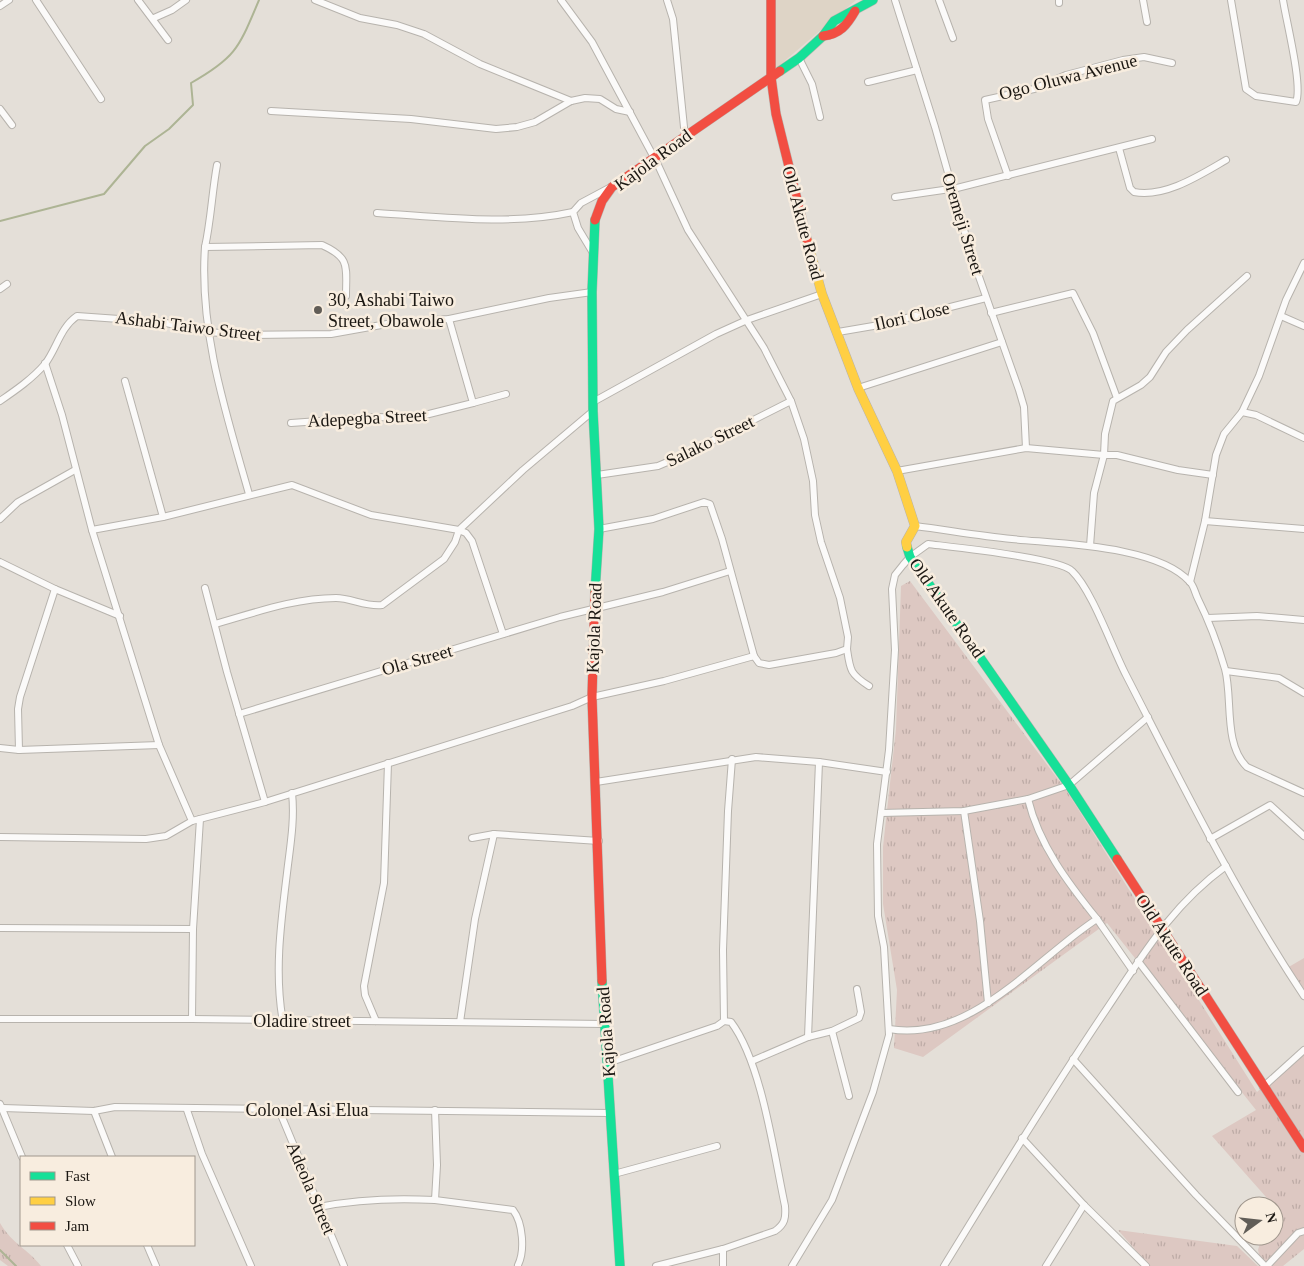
<svg xmlns="http://www.w3.org/2000/svg" width="1304" height="1266" font-family="Georgia,serif">
	<defs>
		<pattern id="grass-tufts" width="24" height="20" patternUnits="userSpaceOnUse" patternTransform="scale(1.25)"><rect width="24" height="20" fill="#ddc8c2"/><path d="M3 7l-1-3M5 7V3M7 7l1-3M15 17l-1-3M17 17v-4M19 17l1-3" fill="none" stroke="#bdaba6"/></pattern>
	</defs>
	<rect width="100%" height="100%" fill="#e4dfd8"/>
	<path fill="#ded4c6" d="M 774,0 L 856,0 L 774,70 Z"/>
	<g fill="url(#grass-tufts)">
		<path d="M 910,581 L 1066,790 L 1257,1092 L 1304,1050 L 1304,1249 L 1283,1266 L 1262,1266 L 1258,1250 L 1262,1236 L 1274,1236 L 1274,1206 L 1212,1136 L 1256,1110 L 1107,923 L 923,1057 L 894,1048 L 897,990 L 883,904 L 883,847 L 896,729 L 901,586 Z"/>
		<path d="M 1304,958 L 1304,997 L 1287,968 Z"/>
		<path d="M 0,1223 C 13,1245 27,1248 41,1266 L 8,1266 L 0,1260 Z"/>
		<path d="M 1118,1230 L 1237,1246 L 1258,1266 L 1143,1266 L 1145,1261 Z"/>
	</g>
	<g fill="none" stroke-linecap="round" stroke-linejoin="round">
		<g stroke="#adb494" stroke-width="2">
			<path d="M 0,221 L 104,194 L 145,146 L 169,129 L 193,105 L 191,83 C 237,57 239,47 259,0"/>
			<path d="M 0,1250 L 16,1266"/>
		</g>
		<g stroke="#b7b3ad" stroke-width="8">
			<g id="street">
				<path d="M 36,0 L 101,99"/>
				<path d="M 138,0 L 168,40"/>
				<path d="M 315,0 L 360,18 L 397,25 L 424,34 L 480,64 L 571,101"/>
				<path d="M 667,0 L 673,19 L 685,137"/>
				<path d="M 895,0 L 935,127 L 971,254 L 1019,390 L 1024,407 L 1026,448"/>
				<path d="M 939,0 L 953,38"/>
				<path d="M 1059,0 L 1059,3"/>
				<path d="M 1143,0 L 1147,22"/>
				<path d="M 1231,0 L 1246,89 L 1256,96 L 1296,102 C 1303,86 1286,20 1283,0"/>
				<path d="M 0,6 L 9,0"/>
				<path d="M 154,18 L 172,10 L 186,0"/>
				<path d="M 799,58 L 812,84 L 820,117"/>
				<path d="M 868,82 L 917,70"/>
				<path d="M 0,109 L 12,125"/>
				<path d="M 271,111 L 411,119 L 496,129 L 517,127 L 535,122 L 571,101 L 585,98 L 600,99 L 616,109 L 630,112"/>
				<path d="M 1119,148 L 1130,188 L 1134,192 C 1165,198 1200,175 1226,160"/>
				<path d="M 1008,176 L 988,119 L 985,100 L 1034,89 L 1066,75 L 1123,60 L 1144,57 L 1172,63"/>
				<path d="M 895,197 L 957,188 L 1152,139"/>
				<path d="M 377,213 C 441,217 509,226 573,212"/>
				<path d="M 205,247 C 211,220 212,192 217,165"/>
				<path d="M 593,253 L 578,228 L 573,212 L 581,203 L 611,187"/>
				<path d="M 0,289 L 7,284"/>
				<path d="M 991,313 L 1073,293 L 1093,333 L 1117,398"/>
				<path d="M 1281,316 L 1304,326"/>
				<path d="M 838,332 L 879,325 L 986,298"/>
				<path d="M 125,381 L 163,517"/>
				<path d="M 858,388 L 1002,342"/>
				<path d="M 0,401 C 16,390 32,379 45,364 C 57,348 60,328 77,316 L 161,322 L 209,332 L 243,335 L 331,334 L 398,322 L 449,319 L 549,298 L 592,292"/>
				<path d="M 593,402 L 716,334 L 747,320 L 822,294"/>
				<path d="M 473,403 L 506,394"/>
				<path d="M 1242,412 L 1259,376 L 1286,300 L 1304,263"/>
				<path d="M 291,423 L 375,417 L 413,418 L 473,403 L 449,319"/>
				<path d="M 897,471 L 1026,448 L 1104,455 L 1105,434 L 1113,401 L 1141,385 L 1150,377 L 1166,352 L 1187,330 L 1247,276"/>
				<path d="M 597,475 L 658,466 L 686,454 L 791,401"/>
				<path d="M 249,494 C 226,413 199,332 205,247 L 322,245 C 351,258 346,267 346,296"/>
				<path d="M 0,519 L 18,502 L 75,470"/>
				<path d="M 1205,521 L 1304,529"/>
				<path d="M 915,526 C 947,530 979,536 1012,539 C 1058,544 1157,545 1190,582 C 1194,586 1195,593 1198,599 C 1209,621 1218,645 1225,669 C 1233,698 1223,744 1247,767 L 1304,793"/>
				<path d="M 599,529 L 653,519 L 704,502 L 710,504 L 722,539 L 754,656"/>
				<path d="M 92,530 L 163,517 L 292,485 L 371,515 L 459,530 L 523,470 L 593,411"/>
				<path d="M 1090,546 L 1094,493 L 1104,455 L 1117,455 L 1178,470 L 1213,475"/>
				<path d="M 0,562 L 55,589"/>
				<path d="M 1190,582 L 1205,521 L 1216,455 L 1224,434 L 1242,412 L 1256,415 L 1304,438"/>
				<path d="M 205,588 L 227,672 L 265,802"/>
				<path d="M 1208,618 L 1257,616 L 1304,620"/>
				<path d="M 215,624 C 254,613 295,598 336,598 C 351,598 366,607 382,605 L 444,559 L 455,542 L 459,530 L 466,533 L 472,541 L 503,634"/>
				<path d="M 847,649 C 850,670 850,674 869,686"/>
				<path d="M 1226,671 L 1279,678 L 1304,693"/>
				<path d="M 239,714 L 560,617 L 663,592 L 730,571"/>
				<path d="M 0,748 L 19,750 L 159,745"/>
				<path d="M 19,750 L 18,709 L 20,697 L 55,589 L 120,616"/>
				<path d="M 596,782 L 756,757 L 819,762 L 887,772"/>
				<path d="M 1028,799 L 1069,785 L 1148,717"/>
				<path d="M 964,811 L 980,921 L 988,1003"/>
				<path d="M 881,813 L 964,811 L 1028,799 C 1039,845 1068,883 1097,919"/>
				<path d="M 192,821 L 265,802 L 572,706 L 592,697 L 664,681 L 754,656 L 759,663 L 769,665 L 836,653 L 847,649 L 848,637 L 840,598 L 821,542 L 815,515 L 813,481 L 804,439 L 791,401 L 764,348 L 688,230 L 658,165 L 592,42 L 561,0"/>
				<path d="M 0,837 L 146,839 L 166,836 L 192,821 L 159,745 L 92,530 L 62,415 L 45,363"/>
				<path d="M 472,838 L 494,834 L 599,841"/>
				<path d="M 1210,839 L 1270,805 L 1304,836"/>
				<path d="M 0,928 L 193,929"/>
				<path d="M 1138,961 L 1238,1092"/>
				<path d="M 0,1019 L 192,1019 L 604,1024"/>
				<path d="M 192,1019 L 193,929 L 200,819"/>
				<path d="M 376,1021 L 365,995 L 364,986 L 384,883 L 388,763"/>
				<path d="M 724,1021 L 723,950 L 728,811 L 732,759"/>
				<path d="M 283,1022 C 274,973 281,922 287,873 C 290,847 295,820 292,793"/>
				<path d="M 460,1022 L 475,919 L 494,834"/>
				<path d="M 889,1029 C 971,1043 1035,959 1097,919 L 1133,971"/>
				<path d="M 832,1031 L 859,1018 L 861,1012 L 857,989"/>
				<path d="M 808,1037 L 819,762"/>
				<path d="M 1073,1059 L 1196,1195 L 1265,1266"/>
				<path d="M 752,1061 L 808,1037 L 832,1031 L 849,1096"/>
				<path d="M 608,1063 L 717,1026 L 724,1021 L 731,1022 C 762,1063 774,1155 785,1206 C 786,1218 785,1224 775,1231 L 723,1249 L 656,1266"/>
				<path d="M 1263,1087 L 1304,1050"/>
				<path d="M 0,1104 L 22,1157"/>
				<path d="M 3,1108 L 94,1111 L 115,1107 L 610,1113"/>
				<path d="M 187,1110 L 202,1154 L 251,1266"/>
				<path d="M 279,1110 L 344,1266"/>
				<path d="M 94,1111 L 112,1157"/>
				<path d="M 1022,1138 L 1084,1205 L 1146,1266"/>
				<path d="M 614,1174 L 717,1146"/>
				<path d="M 435,1200 L 513,1210 C 523,1223 525,1251 518,1265"/>
				<path d="M 319,1207 C 358,1199 395,1198 435,1200 L 437,1165 L 435,1110"/>
				<path d="M 67,1245 L 78,1266"/>
				<path d="M 147,1245 L 156,1266"/>
				<path d="M 723,1249 L 723,1266"/>
				<path d="M 792,1266 L 832,1200 L 873,1092 L 889,1035 L 884,947 L 878,916 L 877,844 L 889,750 L 895,650 L 892,589 L 895,575 L 903,565 L 910,557 L 928,544 C 952,547 1059,558 1072,571 C 1092,590 1112,648 1126,675 C 1182,784 1236,894 1304,996"/>
				<path d="M 944,1266 C 997,1180 1049,1094 1106,1010 C 1143,955 1171,906 1226,866"/>
				<path d="M 1046,1266 L 1084,1205"/>
				<path d="M 1267,1266 L 1298,1233 L 1304,1231"/>
			</g>
		</g>
		<g stroke="#b7b3ad" stroke-width="10">
			<g id="fast">
				<path d="M 780,71 L 799,58 L 823,36 L 834,21 L 873,0"/>
				<path d="M 595,220 L 592,292 L 593,411 L 599,529 L 595,592"/>
				<path d="M 907,547 L 910,557 L 1069,785 L 1117,859"/>
				<path d="M 602,981 L 620,1266"/>
			</g>
		</g>
		<g stroke="#b7b3ad" stroke-width="10">
			<path id="slow" d="M 807,240 L 822,294 L 858,388 L 897,471 L 915,526 L 906,542 L 907,547"/>
		</g>
		<g stroke="#b7b3ad" stroke-width="10">
			<g id="jam">
				<path d="M 771,0 L 771,77 L 776,114 L 807,240"/>
				<path d="M 823,36 C 840,34 847,25 855,11"/>
				<path d="M 595,220 L 602,201 L 612,187 L 780,71"/>
				<path d="M 595,592 L 592,697 L 602,981"/>
				<path d="M 1117,859 L 1304,1148"/>
			</g>
		</g>
		<use href="#street" stroke="#fbfaf9" stroke-width="6"/>
		<use href="#fast" stroke="#16e098" stroke-width="9"/>
		<use href="#slow" stroke="#ffcf43" stroke-width="9"/>
		<use href="#jam" stroke="#f24e42" stroke-width="9"/>
	</g>
	<circle fill="#615d57" stroke="#f8eddf" stroke-width="2" cx="318" cy="310" r="5"/>
	<g text-anchor="middle" stroke-width="5" stroke-linejoin="round" paint-order="stroke">
		<g font-size="18" fill="#1b1712" stroke="#f8eddf">
			<text transform="translate(1068 77) rotate(-14)" y="6">Ogo Oluwa Avenue</text>
			<text transform="translate(653 160) rotate(-36)" y="6">Kajola Road</text>
			<text transform="translate(803 223) rotate(75)" y="6">Old Akute Road</text>
			<text transform="translate(963 224) rotate(73)" y="6">Oremeji Street</text>
			<text transform="translate(912 316) rotate(-13)" y="6">Ilori Close</text>
			<text transform="translate(188 326) rotate(7)" y="6">Ashabi Taiwo Street</text>
			<text transform="translate(367 418) rotate(-3)" y="6">Adepegba Street</text>
			<text transform="translate(710 441) rotate(-26)" y="6">Salako Street</text>
			<text transform="translate(947 608) rotate(55)" y="6">Old Akute Road</text>
			<text transform="translate(594 628) rotate(-88)" y="6">Kajola Road</text>
			<text transform="translate(417 660) rotate(-16)" y="6">Ola Street</text>
			<text transform="translate(1172 945) rotate(57)" y="6">Old Akute Road</text>
			<text x="302" y="1027">Oladire street</text>
			<text transform="translate(606 1032) rotate(-94)" y="6">Kajola Road</text>
			<text x="307" y="1116">Colonel Asi Elua</text>
			<text transform="translate(311 1188) rotate(67)" y="6">Adeola Street</text>
		</g>
		<g font-size="18" fill="#1b1712" stroke="#f8eddf" text-anchor="start">
			<text x="328" y="306">30, Ashabi Taiwo<tspan x="328" dy="21">Street, Obawole</tspan></text>
		</g>
	</g>
	<rect x="20" y="1156" width="175" height="90" fill="#f8eddf" stroke="#a0978d"/>
	<rect x="30" y="1172" width="25" height="8" fill="#16e098" stroke="#a0978d"/>
	<text x="65" y="1181" font-size="15" fill="#1b1712">Fast</text>
	<rect x="30" y="1197" width="25" height="8" fill="#ffcf43" stroke="#a0978d"/>
	<text x="65" y="1206" font-size="15" fill="#1b1712">Slow</text>
	<rect x="30" y="1222" width="25" height="8" fill="#f24e42" stroke="#a0978d"/>
	<text x="65" y="1231" font-size="15" fill="#1b1712">Jam</text>
	<g transform="translate(1259 1221) rotate(75)"><circle r="24" fill="#f8eddf" stroke="#a0978d"/>
	<path d="M0-4L9 19L0 12L-9 19Z" fill="#615d57"/>
	<text y="-8" font-size="14" font-weight="bold" text-anchor="middle" fill="#1b1712">N</text>
	</g>
</svg>
